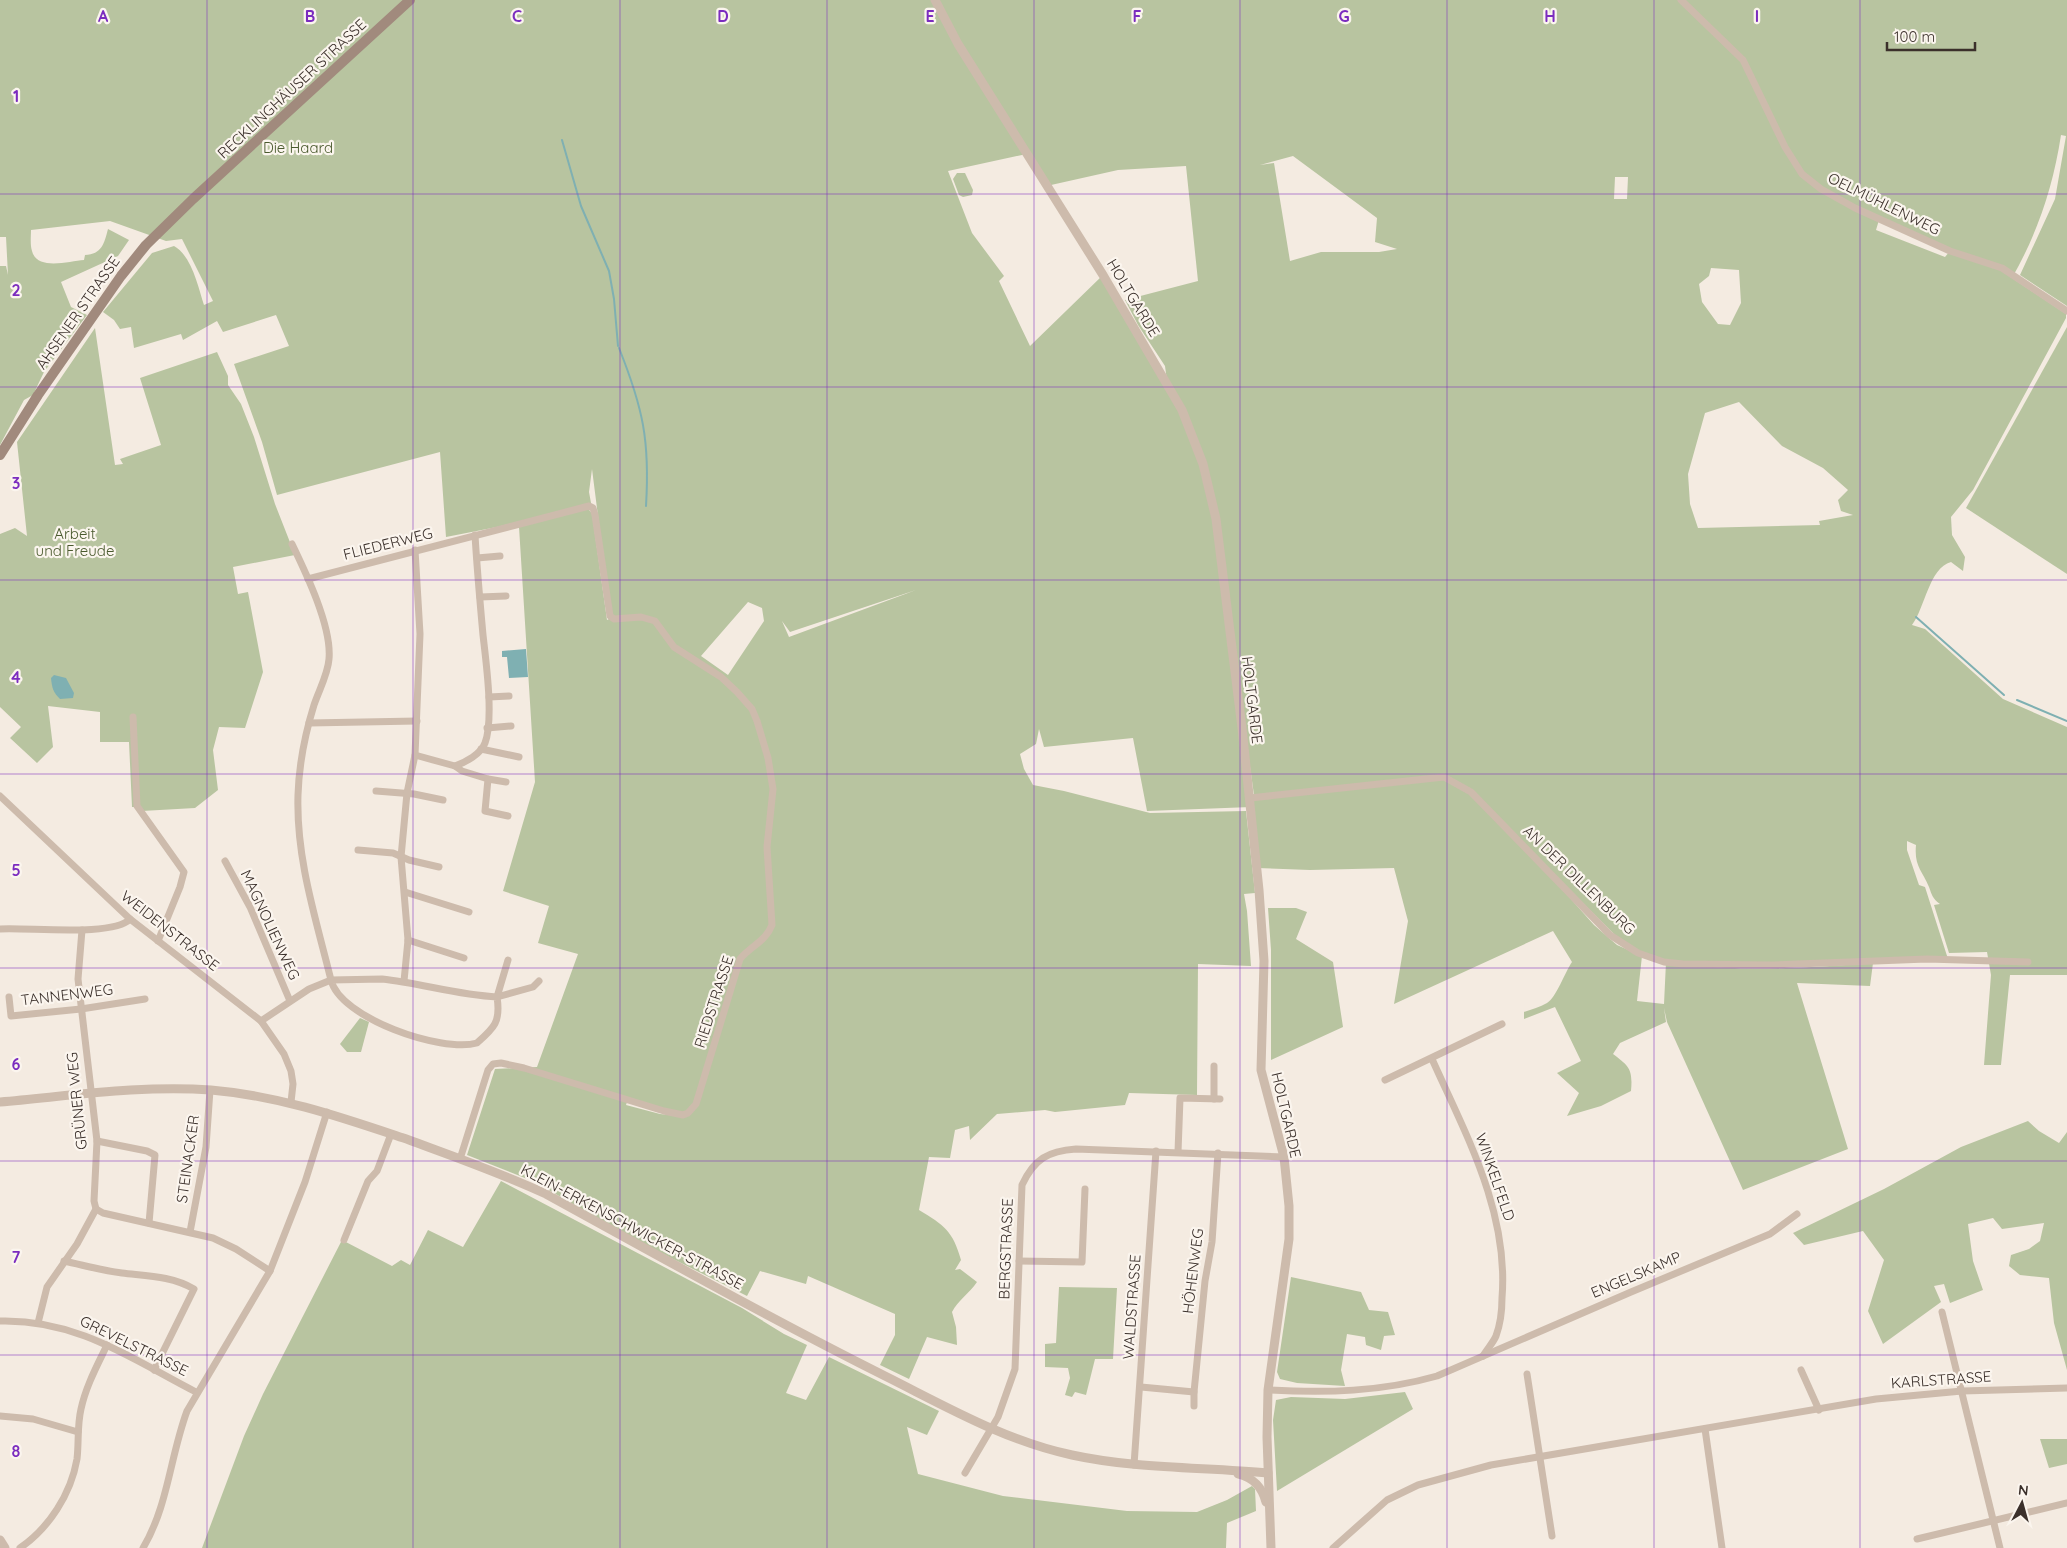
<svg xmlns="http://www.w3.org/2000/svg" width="2067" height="1548" font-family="Quicksand,sans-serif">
	<rect width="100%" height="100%" fill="#f4ebe1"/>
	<g fill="#b8c4a0" fill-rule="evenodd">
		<path d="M 0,0 L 2067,0 L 2067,306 L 2020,275 L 2055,199 L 2066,136 L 2061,135 C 2053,187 2038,232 2012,278 L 2066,314 L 2066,318 L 1973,490 L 1951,517 L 1952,535 L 1965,557 L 1963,571 L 1951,562 C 1929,568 1925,608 1912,625 L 1925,629 L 2003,699 L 2067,727 L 2067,975 L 2010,975 L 2001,1065 L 1984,1065 L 1991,975 L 1987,952 L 1949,953 L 1934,905 L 1940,904 C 1932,898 1932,895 1929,887 C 1922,870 1914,866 1916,845 L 1907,841 L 1907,850 L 1919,885 L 1925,887 L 1948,959 L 1685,965 C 1748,971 1811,968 1873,963 L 1870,986 L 1797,983 L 1848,1149 L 1743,1190 L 1667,1022 L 1664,1008 L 1666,1022 L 1620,1043 L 1613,1054 C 1629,1066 1633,1069 1631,1091 L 1601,1106 L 1567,1116 L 1579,1093 L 1557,1073 L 1581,1061 L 1555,1007 L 1524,1019 L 1524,1012 C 1532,1009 1540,1007 1547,1003 C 1556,998 1565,972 1572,962 L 1553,931 L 1394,1004 L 1408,921 L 1394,868 L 1310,870 L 1257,868 L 1251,807 L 1147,811 L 1133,738 L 1044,747 L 1039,729 L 1036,744 L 1020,754 L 1024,769 L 1033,785 L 1064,791 L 1150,813 L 1246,811 L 1255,893 L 1244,894 L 1247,911 L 1251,966 L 1198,964 L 1197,1095 L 1129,1093 L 1125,1105 L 1055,1112 L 1045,1110 L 997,1114 L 970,1140 L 969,1126 L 955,1130 L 950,1158 L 929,1157 L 919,1210 C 944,1225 953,1231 961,1260 L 955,1270 L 960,1269 L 977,1282 C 969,1294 958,1300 952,1312 L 956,1327 L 957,1345 L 927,1337 L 909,1379 L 880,1365 L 895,1335 L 895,1314 L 808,1276 L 806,1284 L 760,1271 L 747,1296 L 633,1239 L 535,1182 L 467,1155 L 495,1069 L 537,1067 L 578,954 L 538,943 L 549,906 L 503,891 L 535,782 L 519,527 L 588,509 L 592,513 L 607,620 L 611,618 L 592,469 L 589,492 L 591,503 L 497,527 L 446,537 L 440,452 L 277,495 L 262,442 L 234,364 L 289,346 L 276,315 L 223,332 L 217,321 L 183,340 L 181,334 L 134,348 L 131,327 L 120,329 L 114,320 L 103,312 L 152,253 L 174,246 C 192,256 198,287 204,305 L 213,301 L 182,239 L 166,241 L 110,221 L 31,230 C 31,236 30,245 32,251 C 37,271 69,261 84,260 L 85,255 C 102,254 104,244 108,229 L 129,240 L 118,256 L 61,282 L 71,307 L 87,315 L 44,372 L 33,395 L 24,400 L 0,445 L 0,266 L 6,266 L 8,275 L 6,237 L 0,237 ZM 1029,151 L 1051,185 L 1118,170 L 1186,166 L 1198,281 L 1125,300 L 1138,325 L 1165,366 L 1167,381 L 1103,275 L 1030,346 L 999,281 L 1004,276 L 972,233 L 948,171 L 1022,155 ZM 1293,156 L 1377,218 L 1375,242 L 1397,249 L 1379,252 L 1321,252 L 1290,261 L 1274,163 L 1260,165 ZM 1615,177 L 1628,177 L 1627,199 L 1614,199 ZM 1879,220 L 1950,251 L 1945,257 L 1876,230 ZM 1711,268 L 1739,270 L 1741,303 L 1730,325 L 1718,324 L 1702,302 L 1699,284 L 1709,276 ZM 1739,402 L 1782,446 L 1823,468 L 1848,490 L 1838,500 L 1841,511 L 1853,515 L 1819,521 L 1820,525 L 1698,528 L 1690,504 L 1688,474 L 1705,413 ZM 916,590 L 789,637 L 782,621 L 790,632 ZM 748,602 L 762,608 L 764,621 L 728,675 L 701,656 ZM 1227,603 L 1254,795 L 1250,798 ZM 1505,825 L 1628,948 L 1666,962 L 1664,1004 L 1637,1001 L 1642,956 L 1617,945 L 1594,925 ZM 628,1099 L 687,1117 L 660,1114 L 626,1105 Z"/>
		<path d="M 957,173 L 965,173 L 973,190 L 972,195 L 963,197 L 959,195 L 953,179 Z"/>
		<path d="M 2067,327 L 2067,574 L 1966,508 Z"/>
		<path d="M 95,328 L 115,465 L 123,464 L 120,459 L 161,445 L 140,378 L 217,352 L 228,376 L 228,385 L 241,404 L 254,437 L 275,504 L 295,555 L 233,567 L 238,594 L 248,592 L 263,672 L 245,728 L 219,727 L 213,750 L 218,790 L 195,808 L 142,811 L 140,807 L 132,807 L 129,742 L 100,742 L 100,712 L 48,706 L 53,747 L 37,763 L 10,738 L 21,727 L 0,707 L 0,534 L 15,528 L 27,536 L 17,442 Z"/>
		<path d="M 1268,908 L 1296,908 L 1307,912 L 1296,939 L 1333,962 L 1343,1027 L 1271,1060 L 1271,950 Z"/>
		<path d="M 360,1018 L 369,1022 L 361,1052 L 347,1052 L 340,1044 Z"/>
		<path d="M 2028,1121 L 2039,1131 L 2059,1143 L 2067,1132 L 2067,1370 L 2054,1323 L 2049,1278 L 2020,1275 L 2009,1266 L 2011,1255 L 2029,1249 L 2040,1241 L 2044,1223 L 2002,1229 L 1993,1218 L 1968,1224 L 1973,1261 L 1983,1290 L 1950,1303 L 1944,1284 L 1934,1286 L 1941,1302 L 1883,1344 L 1868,1311 L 1884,1260 L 1863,1231 L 1804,1245 L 1793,1233 L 1884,1189 L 1961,1147 Z"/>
		<path d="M 501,1181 L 742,1308 L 784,1334 L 807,1345 L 786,1393 L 806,1400 L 829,1357 L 939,1411 L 927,1435 L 907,1427 L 918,1474 L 1003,1496 L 1127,1511 L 1197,1512 L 1227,1500 L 1252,1486 L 1255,1489 L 1256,1511 L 1227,1523 L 1226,1548 L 202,1548 L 244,1436 L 263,1394 L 342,1240 L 392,1266 L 401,1260 L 410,1265 L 428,1230 L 463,1247 Z"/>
		<path d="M 1291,1277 L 1361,1292 L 1369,1310 L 1388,1312 L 1395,1335 L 1384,1336 L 1381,1350 L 1366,1345 L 1365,1337 L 1347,1334 L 1341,1370 L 1345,1386 L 1297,1383 L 1280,1379 L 1277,1372 Z"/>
		<path d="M 1059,1287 L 1117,1288 L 1113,1359 L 1095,1359 L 1086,1395 L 1075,1392 L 1072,1397 L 1065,1395 L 1070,1378 L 1068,1368 L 1045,1367 L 1045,1344 L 1056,1343 Z"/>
		<path d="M 1405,1392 L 1413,1409 L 1277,1491 L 1273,1420 L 1276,1400 L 1291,1397 L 1345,1399 Z"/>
		<path d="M 2040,1439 L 2067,1439 L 2067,1464 L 2049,1468 Z"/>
	</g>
	<g fill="#7fb0b2">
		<path d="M 526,649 L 528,677 L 509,678 L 507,657 L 502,657 L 502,651 Z"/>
		<path d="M 54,675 L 66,678 L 74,693 L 73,698 L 60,699 C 53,692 52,688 51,678 Z"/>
	</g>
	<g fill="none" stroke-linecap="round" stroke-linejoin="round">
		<g stroke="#7fb0b2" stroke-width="2">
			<path d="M 562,140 L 581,206 L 609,271 L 614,299 L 618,346"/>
			<path d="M 619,348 C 643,408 650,441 646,506"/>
			<path d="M 1916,617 L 2004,695"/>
			<path d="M 2017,700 L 2067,721"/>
		</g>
		<g stroke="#cdbbac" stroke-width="7">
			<path d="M 1681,0 L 1743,60 L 1785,147 L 1802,174 L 1821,189 L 1855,208 L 1950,251 L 2002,268 L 2067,311"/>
			<path d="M 477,558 L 500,556"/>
			<path d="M 308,579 L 589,506 L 593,508 L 595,515 L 610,616 L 614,619 L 641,617 L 655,621 L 674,647 L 721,677 L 737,692 L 752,709 L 757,721 L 768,758 L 773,789 L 767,847 L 772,925 C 766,941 751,946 740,959 L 696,1104 L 688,1113 L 683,1115 L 664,1111 L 524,1068 L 501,1063 L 493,1064 L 488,1070 L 460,1159"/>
			<path d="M 480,597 L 506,596"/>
			<path d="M 489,697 L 509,696"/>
			<path d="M 133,717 L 137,806 L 184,872 L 180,887 L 158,941"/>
			<path d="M 309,723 L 417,721"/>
			<path d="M 487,728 L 511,726"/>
			<path d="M 481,749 L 519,757"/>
			<path d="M 415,755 L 455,766 L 462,771 L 488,779 L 485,811 L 508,816"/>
			<path d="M 455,766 C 466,762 481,754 485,743 C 494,719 486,662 483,635 C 480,602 477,569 475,535"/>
			<path d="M 488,779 L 506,782"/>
			<path d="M 376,791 L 414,794 L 443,800"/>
			<path d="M 0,796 L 130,919 L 261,1021 L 284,1054 L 291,1071 L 293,1084 L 291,1102"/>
			<path d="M 1250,798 L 1444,777 L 1471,792 L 1610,935 L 1638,953 L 1664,962 L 1683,964 L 1772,965 L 1927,959 L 2028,962"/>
			<path d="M 358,850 L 393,853 L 409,860 L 439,867"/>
			<path d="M 225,861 L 250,907 L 290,1001"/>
			<path d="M 405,892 L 469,912"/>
			<path d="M 0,929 C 27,927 114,937 130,919"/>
			<path d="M 408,940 L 464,958"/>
			<path d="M 508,960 L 497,997 L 533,987 L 539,981"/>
			<path d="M 382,979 C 420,983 457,995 497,997 C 501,1022 494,1028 477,1043 C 441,1053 340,1018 331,980 Z"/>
			<path d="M 404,981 L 408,940 L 401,857 L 407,793 L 415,755 L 420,634 L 415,550"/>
			<path d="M 9,997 L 11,1016 L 81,1009 L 145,999"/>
			<path d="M 261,1021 L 309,989 L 331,980 C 316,919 296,859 298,795 C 299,764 305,734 314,705 C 319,690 328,674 329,659 C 332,627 306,573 292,544"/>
			<path d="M 1432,1059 C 1466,1135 1509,1212 1502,1298 C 1502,1310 1500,1325 1496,1336 C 1493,1343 1487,1349 1483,1356"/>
			<path d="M 1385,1080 L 1502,1024"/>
			<path d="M 1214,1099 L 1214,1066"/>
			<path d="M 97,1141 L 147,1151 L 155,1155 L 149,1223"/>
			<path d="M 1178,1152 L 1180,1098 L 1220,1099"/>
			<path d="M 96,1209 L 103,1213 L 213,1238 L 236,1249 L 270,1271"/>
			<path d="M 190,1232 L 206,1147 L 210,1090"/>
			<path d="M 344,1240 L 368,1181 L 377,1171 L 391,1134"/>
			<path d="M 64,1261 C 83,1265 103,1271 122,1273 C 147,1276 172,1276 194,1289 L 154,1370"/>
			<path d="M 1019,1261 L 1082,1262 L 1085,1189"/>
			<path d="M 1942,1312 L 2000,1548"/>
			<path d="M 0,1321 C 77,1319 130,1358 196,1392"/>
			<path d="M 38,1323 L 47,1287 L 77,1244 L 96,1209 L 94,1201 L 97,1141 L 78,979 L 82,930"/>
			<path d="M 1801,1370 L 1819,1410"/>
			<path d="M 1527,1374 L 1552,1536"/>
			<path d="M 1141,1387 L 1194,1392 L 1205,1281 L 1212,1242 L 1218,1153"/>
			<path d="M 1268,1390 C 1326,1393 1381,1392 1437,1376 L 1631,1292 L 1770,1234 L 1797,1214"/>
			<path d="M 1194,1392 L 1194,1406"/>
			<path d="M 0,1416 L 33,1419 L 78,1432"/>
			<path d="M 1705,1429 L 1722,1548"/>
			<path d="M 1134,1465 L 1156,1151"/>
			<path d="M 965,1473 L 998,1417 L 1015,1369 L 1022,1185 C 1034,1159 1048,1151 1076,1149 L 1284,1157"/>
			<path d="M 1917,1539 L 2067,1503"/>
			<path d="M 20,1548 C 49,1528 71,1494 77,1459 C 79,1442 77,1426 81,1409 C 86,1386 97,1366 107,1345"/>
			<path d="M 143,1548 C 168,1506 170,1457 187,1411 L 270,1271 L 305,1182 L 327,1112"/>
			<path d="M 1333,1548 L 1387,1500 L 1418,1485 L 1491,1465 L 1876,1399 L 1962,1391 L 2067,1388"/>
		</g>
		<g stroke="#cdbbac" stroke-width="9">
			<path d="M 935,0 L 958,44 L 1103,275 L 1182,410 L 1203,464 L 1216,519 L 1242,728 L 1259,890 L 1264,961 L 1261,1070 L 1284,1157 L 1289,1206 L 1289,1239 L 1268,1390 L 1267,1437 L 1271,1548"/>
			<path d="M 0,1102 C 70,1096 141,1085 211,1090 C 281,1096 343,1118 409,1140 C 455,1157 501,1173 546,1194 C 659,1256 771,1319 887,1377 C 947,1407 1006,1441 1072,1455 C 1136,1469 1203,1467 1268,1473"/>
			<path d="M 1238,1474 C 1254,1478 1262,1487 1266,1502"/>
			<path d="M 0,1540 L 5,1548"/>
		</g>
		<path stroke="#a18a7d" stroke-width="10" d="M 0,455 L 38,395 L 121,276 L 146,245 L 193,199 L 410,0"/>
	</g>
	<path fill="none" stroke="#7b2cbf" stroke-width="1" stroke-opacity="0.55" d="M 207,0 L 207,1548M 413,0 L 413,1548M 620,0 L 620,1548M 827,0 L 827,1548M 1034,0 L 1034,1548M 1240,0 L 1240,1548M 1447,0 L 1447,1548M 1654,0 L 1654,1548M 1860,0 L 1860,1548M 0,194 L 2067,194M 0,387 L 2067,387M 0,580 L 2067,580M 0,774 L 2067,774M 0,968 L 2067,968M 0,1161 L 2067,1161M 0,1355 L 2067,1355"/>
	<g text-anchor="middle" stroke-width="4.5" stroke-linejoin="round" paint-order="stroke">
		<g font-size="15" fill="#3b302b" stroke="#fbf5ee">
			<text transform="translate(292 89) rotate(-43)" y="5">RECKLINGHÄUSER STRASSE</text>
			<text transform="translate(1884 204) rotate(26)" y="5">OELMÜHLENWEG</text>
			<text transform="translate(1133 298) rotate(59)" y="5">HOLTGARDE</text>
			<text transform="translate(78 313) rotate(-55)" y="5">AHSENER STRASSE</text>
			<text transform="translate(388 544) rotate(-14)" y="5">FLIEDERWEG</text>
			<text transform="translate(1252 700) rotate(83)" y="5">HOLTGARDE</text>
			<text transform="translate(1579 880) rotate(44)" y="5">AN DER DILLENBURG</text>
			<text transform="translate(270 925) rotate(65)" y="5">MAGNOLIENWEG</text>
			<text transform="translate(170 931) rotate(38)" y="5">WEIDENSTRASSE</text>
			<text transform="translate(67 995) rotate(-7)" y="5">TANNENWEG</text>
			<text transform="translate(714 1002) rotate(-72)" y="5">RIEDSTRASSE</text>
			<text transform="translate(77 1101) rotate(-96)" y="5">GRÜNER WEG</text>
			<text transform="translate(1286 1115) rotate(77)" y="5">HOLTGARDE</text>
			<text transform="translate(188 1159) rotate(-82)" y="5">STEINACKER</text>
			<text transform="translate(1495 1177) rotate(71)" y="5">WINKELFELD</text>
			<text transform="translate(632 1227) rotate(28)" y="5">KLEIN-ERKENSCHWICKER-STRASSE</text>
			<text transform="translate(1006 1249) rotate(-88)" y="5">BERGSTRASSE</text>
			<text transform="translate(1193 1271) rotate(-83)" y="5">HÖHENWEG</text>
			<text transform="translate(1636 1275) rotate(-23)" y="5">ENGELSKAMP</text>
			<text transform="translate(1132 1307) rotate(-86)" y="5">WALDSTRASSE</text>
			<text transform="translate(134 1346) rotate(26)" y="5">GREVELSTRASSE</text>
			<text transform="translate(1941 1380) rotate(-4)" y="5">KARLSTRASSE</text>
		</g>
		<g font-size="15" fill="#4a5a2e" stroke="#fbf5ee">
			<text x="298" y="153">Die Haard</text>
			<text x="75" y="539">Arbeit<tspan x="75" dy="17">und Freude</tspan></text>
		</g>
	</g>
	<g font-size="16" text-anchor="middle" font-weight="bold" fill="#7b2cbf" stroke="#fbf5ee" stroke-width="4.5" stroke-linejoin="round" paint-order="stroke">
		<text x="103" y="22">A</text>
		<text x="310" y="22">B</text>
		<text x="517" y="22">C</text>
		<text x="723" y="22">D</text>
		<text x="930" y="22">E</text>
		<text x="1137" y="22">F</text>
		<text x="1344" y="22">G</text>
		<text x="1550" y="22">H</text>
		<text x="1757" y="22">I</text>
		<text x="16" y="102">1</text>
		<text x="16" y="296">2</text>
		<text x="16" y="489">3</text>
		<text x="16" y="683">4</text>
		<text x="16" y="876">5</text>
		<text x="16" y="1070">6</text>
		<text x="16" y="1263">7</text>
		<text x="16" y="1457">8</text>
	</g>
	<g transform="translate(2022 1503) rotate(6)" stroke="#fbf5ee" stroke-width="4" paint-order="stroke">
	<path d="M0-4L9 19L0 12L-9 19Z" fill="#3b302b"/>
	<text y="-8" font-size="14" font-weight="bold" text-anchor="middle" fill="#3b302b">N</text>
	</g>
	<path d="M1887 42v8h88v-8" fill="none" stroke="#3b302b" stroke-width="2.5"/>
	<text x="1894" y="42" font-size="15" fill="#3b302b" stroke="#fbf5ee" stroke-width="4" paint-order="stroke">100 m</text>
</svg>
